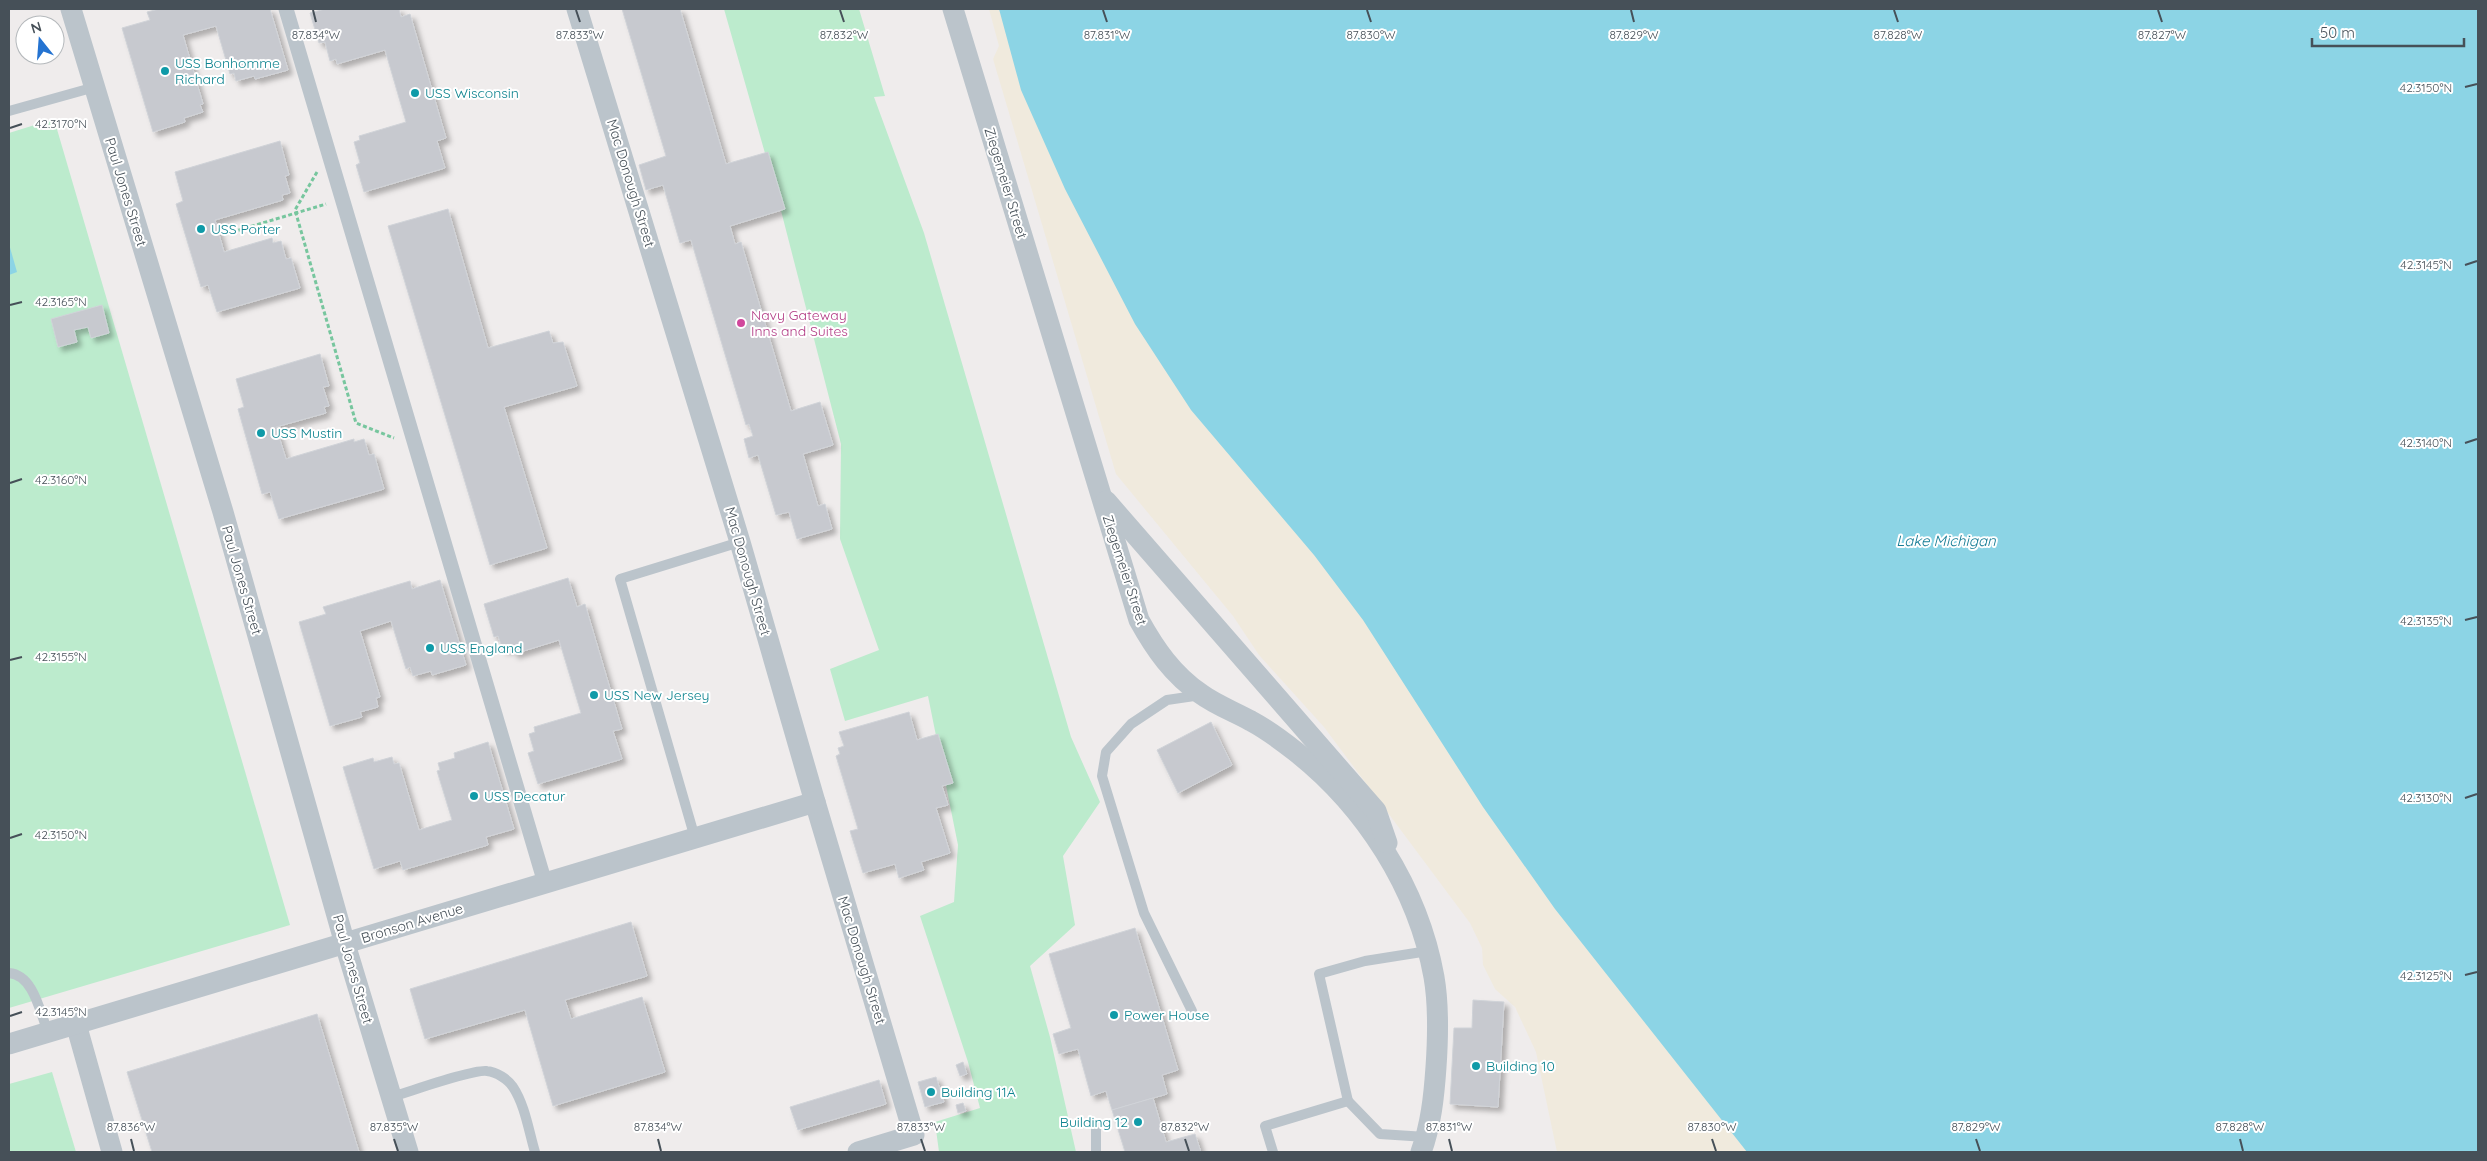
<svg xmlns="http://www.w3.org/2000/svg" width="2487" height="1161" font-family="Quicksand,sans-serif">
	<defs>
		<filter id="shadow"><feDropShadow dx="4.5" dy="4.5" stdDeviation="2.5" flood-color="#0004"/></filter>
	</defs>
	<rect width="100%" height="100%" fill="#efecec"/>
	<g fill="#bcebcd">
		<path d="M 724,9 L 859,9 L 885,96 L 874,97 L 924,233 L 1071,737 L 1100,802 L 1063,856 L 1075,925 L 1030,966 L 1050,1037 L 1076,1152 L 939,1152 L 935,1122 L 980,1108 L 968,1062 L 920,916 L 954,902 L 958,845 L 928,696 L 845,721 L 830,669 L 879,650 L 840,539 L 841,444 L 778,199 Z"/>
		<path d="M 54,119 L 290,925 L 9,1008 L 9,133 Z"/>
		<path d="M 52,1072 L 76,1152 L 9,1152 L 9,1084 Z"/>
	</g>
	<path fill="#f0eadd" d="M 989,9 L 1188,9 L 2070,1152 L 1557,1152 L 1536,1052 L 1515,1007 L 1495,989 L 1483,965 L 1482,948 L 1470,923 L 1324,727 L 1259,655 L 1233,616 L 1116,474 L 993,59 L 999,46 Z"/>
	<g fill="#8cd4e5">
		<path d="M 999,9 L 2478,9 L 2478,1152 L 1747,1152 L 1555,909 L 1483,807 L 1363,620 L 1314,555 L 1191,410 L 1135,324 L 1065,189 L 1021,90 Z"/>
		<path d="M 9,244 L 17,272 L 9,275 Z"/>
	</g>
	<g fill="#c7c9cf" stroke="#d0d3d8" filter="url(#shadow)">
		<path d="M 159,9 L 270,9 L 288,70 L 255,79 L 254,76 L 236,81 L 234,73 L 230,74 L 216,26 L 183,35 L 203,104 L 200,105 L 203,112 L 184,118 L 185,122 L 153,132 L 122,28 L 150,20 L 147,12 Z"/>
		<path d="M 325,9 L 399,9 L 401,17 L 410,14 L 446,138 L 437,141 L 445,168 L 364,192 L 356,165 L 360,163 L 354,142 L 360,140 L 359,136 L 406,122 L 385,50 L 337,64 L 336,59 L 330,61 L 325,42 L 319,43 L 310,13 Z"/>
		<path d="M 622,9 L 680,9 L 726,164 L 768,152 L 785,209 L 730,226 L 735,244 L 741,242 L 791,411 L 820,402 L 833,445 L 803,454 L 818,506 L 825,504 L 832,529 L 797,539 L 789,512 L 776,515 L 758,455 L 749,458 L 744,439 L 753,436 L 749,424 L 746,425 L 691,240 L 680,243 L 663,185 L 646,190 L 639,165 L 666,156 Z"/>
		<path d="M 280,141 L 289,175 L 285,176 L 290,193 L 282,195 L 283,200 L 215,220 L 224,252 L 272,238 L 273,243 L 281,241 L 286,259 L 291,258 L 300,288 L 217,312 L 208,285 L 201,287 L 176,204 L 183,201 L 175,172 Z"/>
		<path d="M 448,209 L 488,348 L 549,331 L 553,343 L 563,342 L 577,386 L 504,407 L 547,548 L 490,565 L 388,226 Z"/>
		<path d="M 102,305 L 109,333 L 91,338 L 88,327 L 74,330 L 77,342 L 58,347 L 51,319 Z"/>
		<path d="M 320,354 L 329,386 L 323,387 L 329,406 L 324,407 L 326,413 L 276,427 L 286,459 L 354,439 L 354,442 L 364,439 L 369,455 L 374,454 L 384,489 L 279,519 L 270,492 L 262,494 L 238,409 L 244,407 L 236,379 Z"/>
		<path d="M 568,578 L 577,607 L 585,604 L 622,729 L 613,731 L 622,759 L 538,784 L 528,753 L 534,751 L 529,734 L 535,732 L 534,727 L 581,713 L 559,640 L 514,654 L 512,648 L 503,650 L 498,636 L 494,637 L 484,604 Z"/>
		<path d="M 440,580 L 466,665 L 432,675 L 431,671 L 413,676 L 410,667 L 406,669 L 391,621 L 360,631 L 380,697 L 376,698 L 378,707 L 360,712 L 362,717 L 330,726 L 299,622 L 326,614 L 323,607 L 410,581 L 412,589 Z"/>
		<path d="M 909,712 L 917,740 L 938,734 L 953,783 L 942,786 L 948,805 L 936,808 L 950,853 L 921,862 L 924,870 L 899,878 L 895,864 L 863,873 L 850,831 L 858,829 L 836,756 L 840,754 L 838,748 L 844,746 L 839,732 Z"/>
		<path d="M 1211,722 L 1232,765 L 1178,793 L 1157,750 Z"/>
		<path d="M 488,742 L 514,829 L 486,837 L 488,845 L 403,870 L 400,861 L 374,869 L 343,767 L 373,758 L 374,762 L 392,757 L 394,764 L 399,763 L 419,830 L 452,820 L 437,771 L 440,770 L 438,763 L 455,758 L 454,753 Z"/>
		<path d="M 631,922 L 647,976 L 565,1000 L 571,1019 L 642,997 L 665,1072 L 553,1106 L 525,1010 L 425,1039 L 410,989 Z"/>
		<path d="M 1135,928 L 1178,1070 L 1162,1075 L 1167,1094 L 1112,1110 L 1106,1091 L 1091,1096 L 1078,1049 L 1059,1054 L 1053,1034 L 1071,1028 L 1049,954 Z"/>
		<path d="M 1473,1000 L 1504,1002 L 1498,1107 L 1450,1104 L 1454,1028 L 1472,1028 Z"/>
		<path d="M 317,1014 L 359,1152 L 152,1152 L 127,1072 Z"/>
		<path d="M 963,1062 L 967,1074 L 960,1076 L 956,1065 Z"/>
		<path d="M 936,1077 L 944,1102 L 925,1107 L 918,1082 Z"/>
		<path d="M 879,1080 L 886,1104 L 798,1130 L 790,1107 Z"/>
		<path d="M 1153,1098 L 1166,1142 L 1195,1134 L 1201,1152 L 1125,1152 L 1112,1110 Z"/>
		<path d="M 963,1103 L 966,1111 L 958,1113 L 956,1105 Z"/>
	</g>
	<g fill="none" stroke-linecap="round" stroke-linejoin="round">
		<g stroke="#77c69e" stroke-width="3" stroke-dasharray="4 2.5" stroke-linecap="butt">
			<path d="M 317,172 L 295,210 L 356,423 L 394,438"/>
			<path d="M 226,234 L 326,204"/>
		</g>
		<g stroke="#bbc4cb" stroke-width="10">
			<path d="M 9,111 L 95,87"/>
			<path d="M 695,838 L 620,579 L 740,542"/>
			<path d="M 9,973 C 34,975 40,1013 48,1032"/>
			<path d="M 1192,1011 L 1144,913 L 1102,776 L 1106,752 L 1131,724 L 1167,700 L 1201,695"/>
			<path d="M 391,1097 C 409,1092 473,1069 487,1071 C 496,1072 508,1079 513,1087 C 525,1105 529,1132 535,1152"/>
			<path d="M 1348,1101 L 1380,1134 L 1426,1137"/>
			<path d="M 1096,1152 L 1096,1124"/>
			<path d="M 1273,1152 L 1265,1126 L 1348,1101 L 1319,974 L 1365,961 L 1428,951"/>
		</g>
		<path stroke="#bbc4cb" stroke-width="15" d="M 286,9 L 545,883"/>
		<g stroke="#bbc4cb" stroke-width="21">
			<path d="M 71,9 L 223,512 L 345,944 L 408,1152"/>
			<path d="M 577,9 L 740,542 L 815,802 L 914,1135 L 858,1152"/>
			<path d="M 953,9 L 1139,620 C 1155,649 1173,675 1201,694 C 1216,705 1235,712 1251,721 C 1266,729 1281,740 1295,751 C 1365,806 1418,888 1434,977 C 1439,1006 1438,1038 1436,1067 C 1434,1096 1431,1125 1421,1152"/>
			<path d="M 1106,501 L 1376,811 L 1387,843"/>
			<path d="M 76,1024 L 112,1152"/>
			<path d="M 9,1044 L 815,802"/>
		</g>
	</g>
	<path fill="none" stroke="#465058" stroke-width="2" d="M 313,10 L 316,22M 576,10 L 580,22M 840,10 L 844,22M 1103,10 L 1107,22M 1367,10 L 1371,22M 1631,10 L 1634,22M 1894,10 L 1898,22M 2158,10 L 2162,22M 2465,87 L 2477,84M 10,128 L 22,124M 2465,265 L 2477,261M 10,305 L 22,302M 2465,443 L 2477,439M 10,483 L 22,479M 2465,620 L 2477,617M 10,660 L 22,657M 2465,798 L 2477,794M 10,838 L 22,834M 2465,975 L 2477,972M 10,1016 L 22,1012M 131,1139 L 134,1151M 394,1139 L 398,1151M 658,1139 L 661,1151M 921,1139 L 925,1151M 1185,1139 L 1189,1151M 1449,1139 L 1452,1151M 1712,1139 L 1716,1151M 1976,1139 L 1980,1151M 2240,1139 L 2243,1151"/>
	<g fill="#0f9aa8" stroke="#fff" stroke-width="2">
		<circle cx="165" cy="71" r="5"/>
		<circle cx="415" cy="93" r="5"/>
		<circle cx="201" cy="229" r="5"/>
		<circle cx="261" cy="433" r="5"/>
		<circle cx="430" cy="648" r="5"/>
		<circle cx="594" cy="695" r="5"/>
		<circle cx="474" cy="796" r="5"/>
		<circle cx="1114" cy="1015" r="5"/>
		<circle cx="1476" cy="1066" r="5"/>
		<circle cx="931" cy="1092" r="5"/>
		<circle cx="1138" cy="1122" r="5"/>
	</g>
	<circle fill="#d1479c" stroke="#fff" stroke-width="2" cx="741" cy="323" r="5"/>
	<g text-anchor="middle" stroke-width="4" stroke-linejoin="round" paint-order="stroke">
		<g font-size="14" fill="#0d838f" stroke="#fff" text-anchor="start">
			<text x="175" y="68">USS Bonhomme<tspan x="175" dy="16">Richard</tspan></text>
			<text x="425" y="98">USS Wisconsin</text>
			<text x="211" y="234">USS Porter</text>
			<text x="271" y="438">USS Mustin</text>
			<text x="440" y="653">USS England</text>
			<text x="604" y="700">USS New Jersey</text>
			<text x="484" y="801">USS Decatur</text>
			<text x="1124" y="1020">Power House</text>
			<text x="1486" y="1071">Building 10</text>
			<text x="941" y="1097">Building 11A</text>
			<text x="1128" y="1127" text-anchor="end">Building 12</text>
		</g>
		<g font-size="14" fill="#465058" stroke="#fff">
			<text transform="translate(631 183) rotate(73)" y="5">Mac Donough Street</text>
			<text transform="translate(1006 183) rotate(73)" y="5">Ziegemeier Street</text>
			<text transform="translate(126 192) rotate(73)" y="5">Paul Jones Street</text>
			<text transform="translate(1125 570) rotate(72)" y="5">Ziegemeier Street</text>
			<text transform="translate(748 571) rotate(74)" y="5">Mac Donough Street</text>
			<text transform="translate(242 580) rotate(74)" y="5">Paul Jones Street</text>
			<text transform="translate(412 923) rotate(-17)" y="5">Bronson Avenue</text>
			<text transform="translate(862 960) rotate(73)" y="5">Mac Donough Street</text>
			<text transform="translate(353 969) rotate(74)" y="5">Paul Jones Street</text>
		</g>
		<g font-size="14" fill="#b23c85" stroke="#fff" text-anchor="start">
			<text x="751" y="320">Navy Gateway<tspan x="751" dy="16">Inns and Suites</tspan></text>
		</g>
		<g font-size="15" font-style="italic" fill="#157c95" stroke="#fff">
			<text x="1946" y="546">Lake Michigan</text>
		</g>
	</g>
	<g font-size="12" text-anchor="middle" fill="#465058" stroke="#fff" stroke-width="4" stroke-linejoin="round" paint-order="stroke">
		<text x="316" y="39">87.834°W</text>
		<text x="580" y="39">87.833°W</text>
		<text x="844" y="39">87.832°W</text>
		<text x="1107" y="39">87.831°W</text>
		<text x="1371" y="39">87.830°W</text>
		<text x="1634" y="39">87.829°W</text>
		<text x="1898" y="39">87.828°W</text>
		<text x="2162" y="39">87.827°W</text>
		<text x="2426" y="92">42.3150°N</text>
		<text x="61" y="128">42.3170°N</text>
		<text x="2426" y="269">42.3145°N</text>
		<text x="61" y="306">42.3165°N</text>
		<text x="2426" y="447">42.3140°N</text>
		<text x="61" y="484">42.3160°N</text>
		<text x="2426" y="625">42.3135°N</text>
		<text x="61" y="661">42.3155°N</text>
		<text x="2426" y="802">42.3130°N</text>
		<text x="61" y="839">42.3150°N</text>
		<text x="2426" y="980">42.3125°N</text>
		<text x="61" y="1016">42.3145°N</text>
		<text x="131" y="1131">87.836°W</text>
		<text x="394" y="1131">87.835°W</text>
		<text x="658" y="1131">87.834°W</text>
		<text x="921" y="1131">87.833°W</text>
		<text x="1185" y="1131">87.832°W</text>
		<text x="1449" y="1131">87.831°W</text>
		<text x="1712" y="1131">87.830°W</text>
		<text x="1976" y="1131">87.829°W</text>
		<text x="2240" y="1131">87.828°W</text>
	</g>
	<rect width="2487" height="1161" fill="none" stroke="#465058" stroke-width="20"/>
	<g transform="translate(40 40) rotate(343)"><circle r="24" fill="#ffffff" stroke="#b5b9bc"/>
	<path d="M0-4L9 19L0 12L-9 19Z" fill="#2473d1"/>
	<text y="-8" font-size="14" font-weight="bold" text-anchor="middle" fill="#465058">N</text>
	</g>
	<path d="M2312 38v8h152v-8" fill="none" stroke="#465058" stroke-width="2.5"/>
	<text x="2320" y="38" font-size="15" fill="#465058" stroke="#ffffff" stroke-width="4" paint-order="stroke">50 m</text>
</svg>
